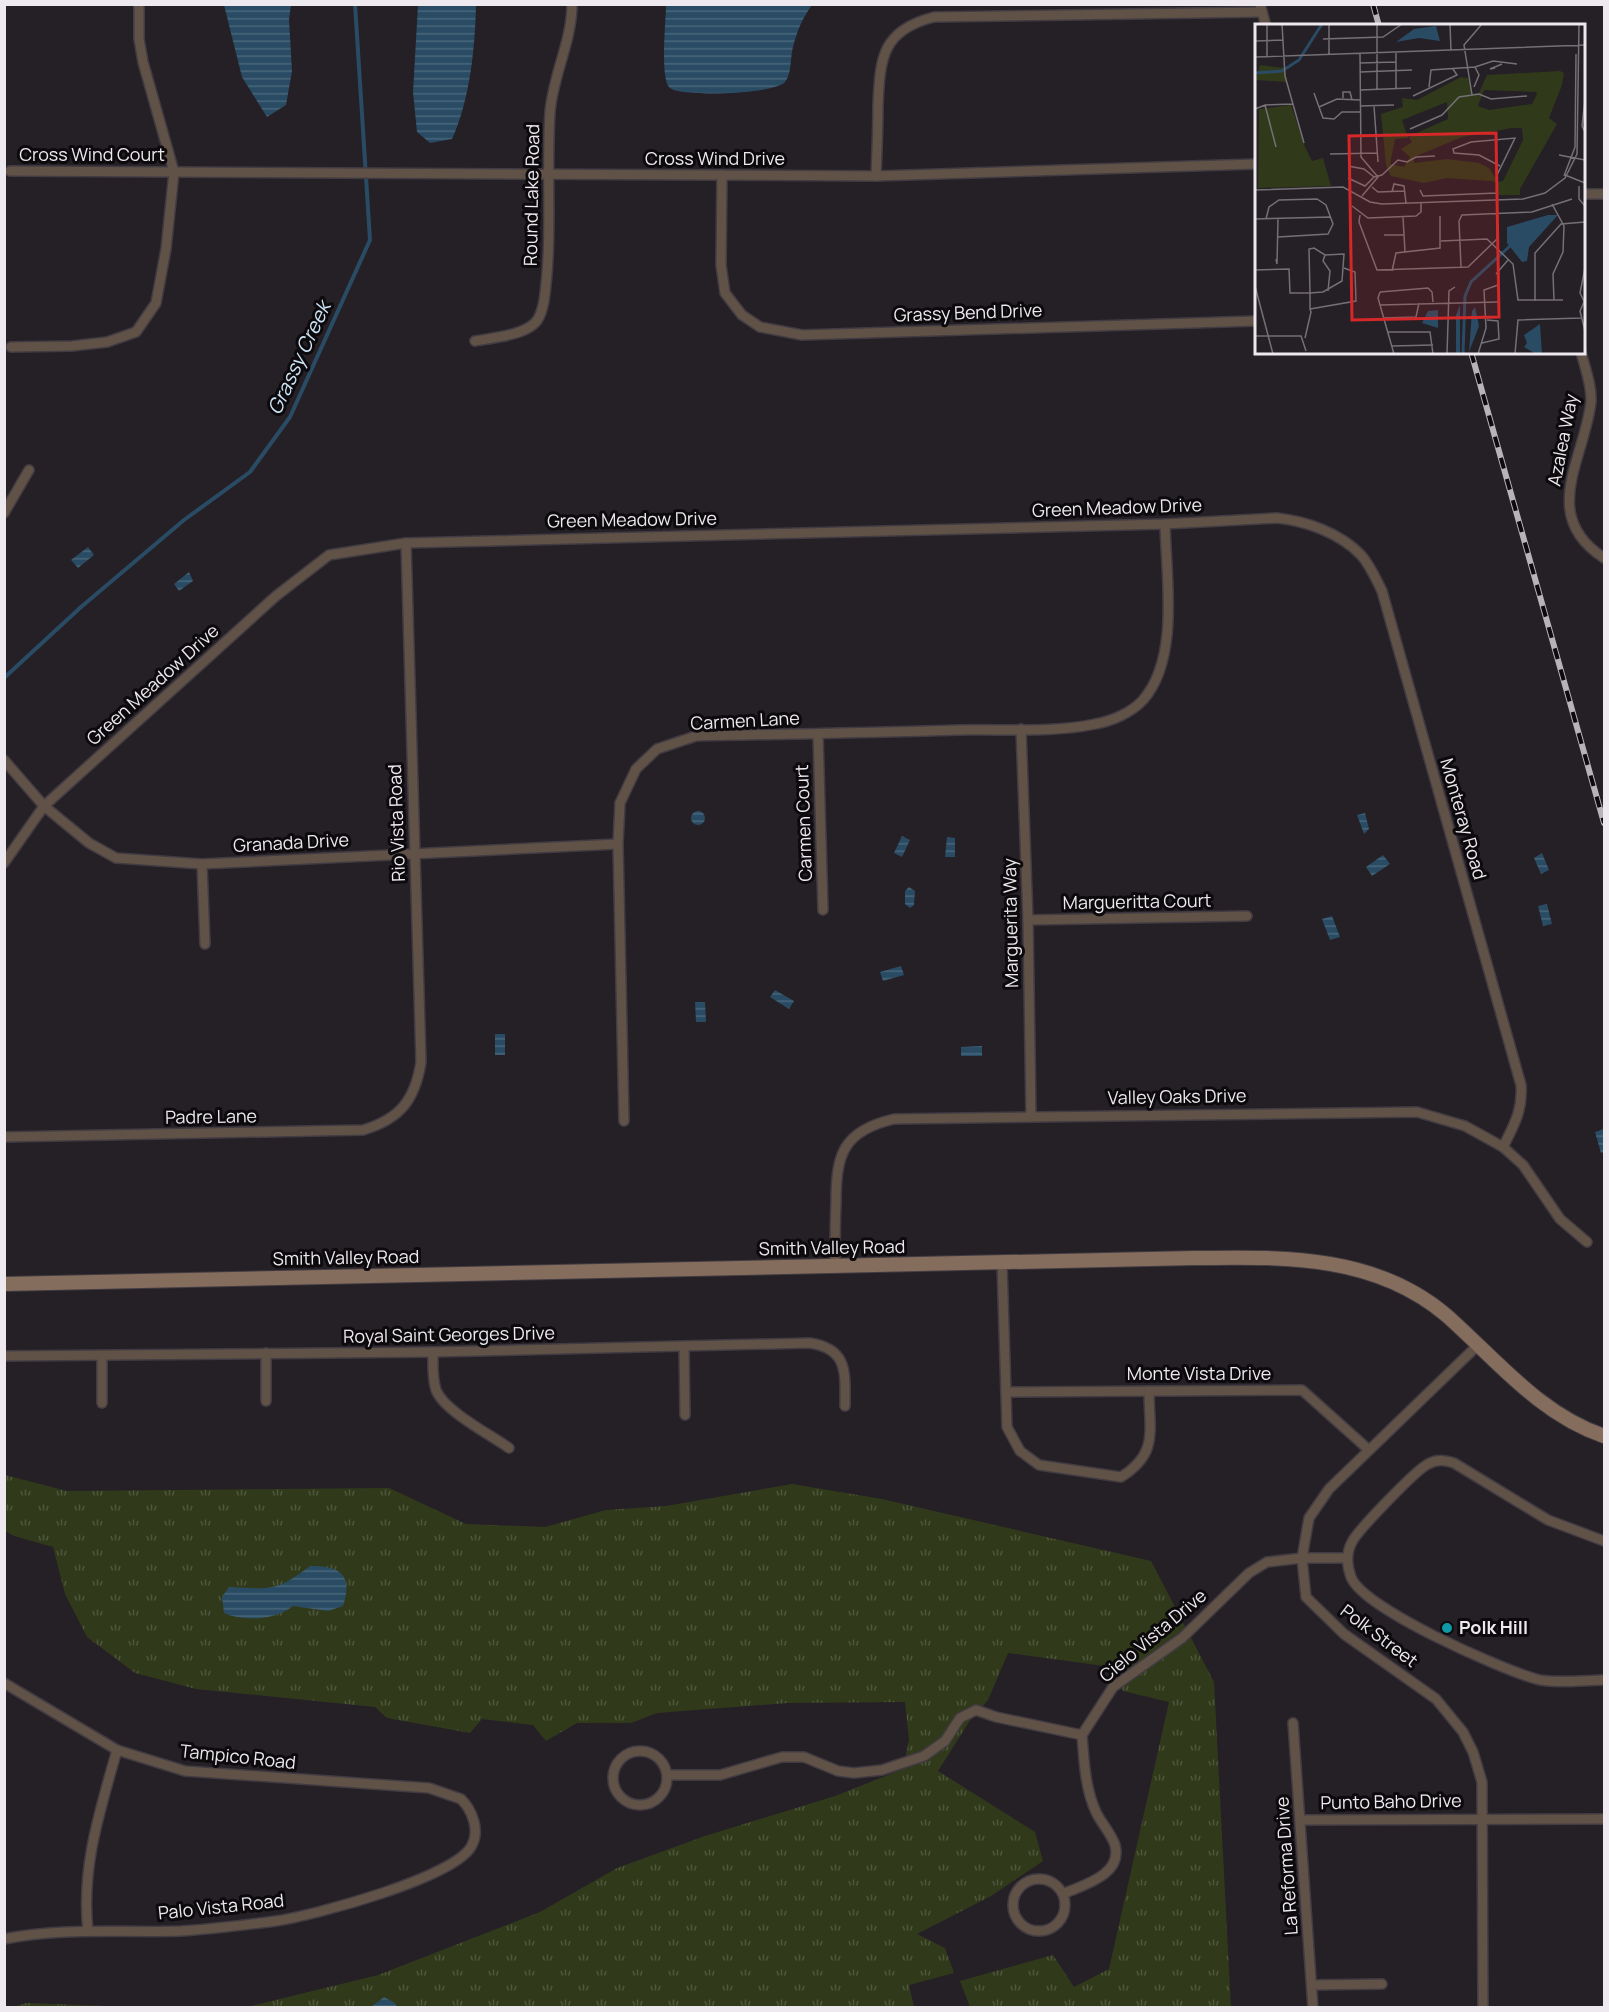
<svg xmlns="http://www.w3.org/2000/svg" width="1609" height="2012" font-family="Manrope,sans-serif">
	<defs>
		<pattern id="grass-tufts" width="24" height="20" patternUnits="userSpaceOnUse" patternTransform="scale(1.5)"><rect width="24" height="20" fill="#303a1a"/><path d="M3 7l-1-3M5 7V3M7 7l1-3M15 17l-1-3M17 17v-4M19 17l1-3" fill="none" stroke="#4e563c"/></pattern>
		<pattern id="water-rules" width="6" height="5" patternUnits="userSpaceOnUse" patternTransform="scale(1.5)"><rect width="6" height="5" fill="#294c64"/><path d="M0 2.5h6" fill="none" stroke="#48667a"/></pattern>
	</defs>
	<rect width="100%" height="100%" fill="#251f26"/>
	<g fill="url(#grass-tufts)">
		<path d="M 5,1475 L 67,1491 L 389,1488 L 466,1524 L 545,1527 L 606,1510 L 666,1506 L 792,1484 L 882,1499 L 1151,1561 L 1214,1682 L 1231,2007 L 970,2007 L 960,1981 L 1053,1955 L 1074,1987 L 1109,1969 L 1169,1702 L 1123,1691 L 1104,1666 L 1008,1653 L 988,1700 L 969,1722 L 938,1771 L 1035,1832 L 1043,1861 L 991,1896 L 917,1934 L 945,1948 L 954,1973 L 909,1985 L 914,2007 L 247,2007 L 378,1975 L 540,1912 L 617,1868 L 705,1836 L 835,1796 L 903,1769 L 909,1740 L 905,1702 L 788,1703 L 657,1713 L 631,1723 L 577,1723 L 546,1741 L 533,1725 L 482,1719 L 470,1733 L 387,1718 L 375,1707 L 196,1689 L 135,1673 L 87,1637 L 65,1594 L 53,1547 L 14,1536 L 5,1531 Z"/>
		<path d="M 26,2003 L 135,2007 L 140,2007 L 13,2007 Z"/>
	</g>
	<g fill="url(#water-rules)">
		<path d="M 224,5 L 291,5 L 289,19 L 292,71 L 286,105 L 267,117 L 242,77 Z"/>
		<path d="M 418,5 L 476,5 C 475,48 470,99 452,139 L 430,143 L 417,132 L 413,92 Z"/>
		<path d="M 666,5 L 666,4 L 812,5 C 803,17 797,31 793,47 C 790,57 792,74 785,82 C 776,94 676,98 669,87 C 660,76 666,21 666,5 Z"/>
		<path d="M 88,547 L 94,555 L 78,568 L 71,560 Z"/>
		<path d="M 189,572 L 193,581 L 179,591 L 174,584 Z"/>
		<circle cx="698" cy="818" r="7"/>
		<path d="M 1365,813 L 1369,829 L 1364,834 L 1357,815 Z"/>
		<path d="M 902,836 L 910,840 L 902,857 L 894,853 Z"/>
		<path d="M 947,837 L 955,838 L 955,857 L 945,857 Z"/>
		<path d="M 1542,853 L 1549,870 L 1541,874 L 1534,858 Z"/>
		<path d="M 1383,855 L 1390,864 L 1372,876 L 1366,867 Z"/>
		<path d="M 909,887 L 915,891 L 914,905 L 910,908 L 905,904 L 905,891 Z"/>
		<path d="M 1547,904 L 1552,924 L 1543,926 L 1538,906 Z"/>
		<path d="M 1332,916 L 1340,937 L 1330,940 L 1322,919 Z"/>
		<path d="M 901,966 L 904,975 L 883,981 L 880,972 Z"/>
		<path d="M 775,990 L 794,1001 L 789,1009 L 770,997 Z"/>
		<path d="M 695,1002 L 705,1002 L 706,1022 L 696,1022 Z"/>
		<rect x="495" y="1034" width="10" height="21"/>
		<path d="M 982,1046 L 982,1056 L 961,1056 L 961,1047 Z"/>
		<path d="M 1604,1129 L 1604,1152 L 1601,1153 L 1595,1132 Z"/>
		<path d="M 310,1566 C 341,1566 353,1575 343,1606 L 328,1611 L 293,1606 C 276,1620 244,1622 224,1613 L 222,1597 L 229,1587 C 271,1589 276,1592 310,1566 Z"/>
		<path d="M 384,1997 L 395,2003 L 397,2007 L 371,2007 Z"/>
	</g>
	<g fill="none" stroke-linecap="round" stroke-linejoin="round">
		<path stroke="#294c64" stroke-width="4" d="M 4,678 L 81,607 L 184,520 L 250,472 L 290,417 L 370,240 L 355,4"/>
		<g stroke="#413b42" stroke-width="12">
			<g id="street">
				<path d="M 1260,4 L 1266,26"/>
				<path d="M 10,171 L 876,176 L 1256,164"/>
				<path d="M 722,175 L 721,265 L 725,293 L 742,315 L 760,327 L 802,335 L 1256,321"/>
				<path d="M 876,176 C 877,152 878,129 878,105 C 880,58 882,30 934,17 L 1262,12"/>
				<path d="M 1584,194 L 1604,194"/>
				<path d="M 475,341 C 492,338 529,335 538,319 C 541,314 543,306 544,301 C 553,239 546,175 550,112 C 553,75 572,41 572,4"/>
				<path d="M 11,347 L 72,346 L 107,342 L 136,332 L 156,303 L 166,249 L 174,172 L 143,62 L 139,39 L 139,4"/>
				<path d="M 1581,352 C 1585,368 1592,386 1591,402 C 1584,460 1539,516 1604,558"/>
				<path d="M 4,513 L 29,470"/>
				<path d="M 1021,729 L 1028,920 L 1031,1116"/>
				<path d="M 818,734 L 823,910"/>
				<path d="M 4,760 L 44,806 L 89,843 L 116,858 L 202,864 L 618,844"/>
				<path d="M 4,863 L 44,806 L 276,596 L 329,555 L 406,543 L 1165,524 L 1277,518 C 1306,521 1340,533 1361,555 C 1370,565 1376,579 1382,591 L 1521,1085 C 1523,1110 1514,1125 1503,1147"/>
				<path d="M 202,864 L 205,944"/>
				<path d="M 1028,920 L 1247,916"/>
				<path d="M 624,1121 L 618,844 L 620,803 L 636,769 L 657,749 L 696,736 C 783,734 871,733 959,730 C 1003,729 1052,733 1095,724 C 1112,721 1131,713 1143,700 C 1180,658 1166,576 1165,524"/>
				<path d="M 4,1137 L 363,1130 C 400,1119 415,1100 421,1062 L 406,543"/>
				<path d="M 1002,1263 L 1007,1427 L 1020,1451 L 1039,1465 L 1121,1477 C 1159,1453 1149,1431 1149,1391"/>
				<path d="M 835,1265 C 835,1245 835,1225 836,1204 C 836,1155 842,1131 894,1119 L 1417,1112 L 1465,1126 L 1503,1147 L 1523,1165 L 1560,1219 L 1587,1242"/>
				<path d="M 1478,1345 L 1329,1489 L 1309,1518 L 1302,1558 L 1306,1597 L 1344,1634 L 1436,1699 L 1463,1732 L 1473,1752 L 1482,1782 L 1483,2008"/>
				<path d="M 684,1347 L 685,1415"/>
				<path d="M 433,1352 C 433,1365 432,1377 436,1390 C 444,1411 491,1435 509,1448"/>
				<path d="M 266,1353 L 266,1401"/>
				<path d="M 4,1356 L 433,1352 L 810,1343 C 849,1349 845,1374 845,1406"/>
				<path d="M 1007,1392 L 1302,1390 L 1369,1450"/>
				<path d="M 102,1403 L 102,1356"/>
				<path d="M 1604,1541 L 1548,1520 L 1454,1463 C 1444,1460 1437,1459 1428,1464 C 1416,1470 1357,1531 1352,1542 C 1346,1553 1347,1566 1351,1577 C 1363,1609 1501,1669 1536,1679 C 1553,1684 1586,1680 1604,1680"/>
				<path d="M 4,1683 L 117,1750 L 185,1771 L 429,1788 L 461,1799 C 472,1810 480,1830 472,1845 C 458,1877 312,1916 276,1921 C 245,1925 213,1929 181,1931 C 122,1933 63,1927 4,1939"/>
				<path d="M 1293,1723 L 1313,2008"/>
				<circle cx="640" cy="1778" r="27"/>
				<path d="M 667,1775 L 720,1775 L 782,1757 L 804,1757 L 838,1771 L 854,1773 L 882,1770 L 924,1756 L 945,1741 L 960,1718 L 976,1710 L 996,1717 L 1082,1735 L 1113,1687 L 1182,1638 L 1249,1573 L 1267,1562 L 1302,1558 L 1347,1558"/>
				<path d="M 1300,1820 L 1604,1819"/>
				<circle cx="1039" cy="1905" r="26"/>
				<path d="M 1063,1894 C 1083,1885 1123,1875 1115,1845 C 1111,1833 1101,1823 1096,1812 C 1085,1788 1084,1761 1082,1735"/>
				<path d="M 88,1931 C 81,1867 100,1811 117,1750"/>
				<path d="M 1312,1985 L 1382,1984"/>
			</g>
		</g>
		<g stroke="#413b42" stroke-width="16">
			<path id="secondary" d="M 4,1284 L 1194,1258 C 1282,1257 1374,1254 1446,1315 C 1496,1359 1539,1414 1604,1436"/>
		</g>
		<use href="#street" stroke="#615248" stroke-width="9"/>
		<use href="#secondary" stroke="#856d5d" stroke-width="14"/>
		<g stroke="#b8b3b9" stroke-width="6">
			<g id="rail">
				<path d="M 1373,4 L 1379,26"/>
				<path d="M 1471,352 L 1604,823"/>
			</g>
		</g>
		<use href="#rail" stroke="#0c0a0d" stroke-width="4" stroke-dasharray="11" stroke-linecap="butt"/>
	</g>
	<circle fill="#0f9aa8" stroke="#0c0a0d" stroke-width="2" cx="1447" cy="1628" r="6"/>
	<g text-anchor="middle" stroke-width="6" stroke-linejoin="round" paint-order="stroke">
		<g font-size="18" fill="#ede9ee" stroke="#0c0a0d">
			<text x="92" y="161">Cross Wind Court</text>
			<text x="715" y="165">Cross Wind Drive</text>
			<text transform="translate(532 195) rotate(-89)" y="6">Round Lake Road</text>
			<text transform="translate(968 313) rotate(-2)" y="6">Grassy Bend Drive</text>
			<text transform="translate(1563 440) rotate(-79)" y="6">Azalea Way</text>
			<text transform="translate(1117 508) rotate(-2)" y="6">Green Meadow Drive</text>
			<text transform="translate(632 520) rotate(-1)" y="6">Green Meadow Drive</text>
			<text transform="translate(153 685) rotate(-42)" y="6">Green Meadow Drive</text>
			<text transform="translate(745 721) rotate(-3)" y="6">Carmen Lane</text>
			<text transform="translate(1463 819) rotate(74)" y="6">Monteray Road</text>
			<text transform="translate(397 823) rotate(-92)" y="6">Rio Vista Road</text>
			<text transform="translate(804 823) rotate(-92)" y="6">Carmen Court</text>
			<text transform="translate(291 843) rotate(-3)" y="6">Granada Drive</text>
			<text transform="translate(1137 902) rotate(-1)" y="6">Margueritta Court</text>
			<text transform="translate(1011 923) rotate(-91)" y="6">Marguerita Way</text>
			<text transform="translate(1177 1097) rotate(-1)" y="6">Valley Oaks Drive</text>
			<text transform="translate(211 1117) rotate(-1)" y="6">Padre Lane</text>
			<text transform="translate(832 1248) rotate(-1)" y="6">Smith Valley Road</text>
			<text transform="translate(346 1258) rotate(-1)" y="6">Smith Valley Road</text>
			<text transform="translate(449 1335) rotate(-1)" y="6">Royal Saint Georges Drive</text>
			<text x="1199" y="1380">Monte Vista Drive</text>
			<text transform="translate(1153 1636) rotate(-40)" y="6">Cielo Vista Drive</text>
			<text transform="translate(1379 1636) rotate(37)" y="6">Polk Street</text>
			<text transform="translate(238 1757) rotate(6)" y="6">Tampico Road</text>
			<text transform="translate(1391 1802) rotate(-1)" y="6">Punto Baho Drive</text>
			<text transform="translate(1287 1866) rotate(-94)" y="6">La Reforma Drive</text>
			<text transform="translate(221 1907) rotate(-6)" y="6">Palo Vista Road</text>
		</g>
		<g font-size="18" font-weight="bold" fill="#ede9ee" stroke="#0c0a0d" text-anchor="start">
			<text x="1459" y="1634">Polk Hill</text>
		</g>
		<g font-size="20" font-style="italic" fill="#cde4f6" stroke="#0c0a0d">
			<text transform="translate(299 358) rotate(-65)" y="7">Grassy Creek</text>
		</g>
	</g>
	<g transform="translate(1255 24)">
		<rect width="330" height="330" fill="#251f26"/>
		<path d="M 305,47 L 309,49 L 307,61 L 294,94 L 302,100 L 265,165 L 265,171 L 243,171 L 242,158 L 236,157 L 192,154 L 169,159 L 136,152 L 131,141 L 126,90 L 148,83 L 147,74 L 162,76 L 206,53 L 213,54 L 218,70 L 224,69 L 232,51 ZM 229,66 L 281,68 L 282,70 L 277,80 L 234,86 L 223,82 ZM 192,78 L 193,95 L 157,111 L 154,114 L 157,118 L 146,125 L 155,133 L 149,143 L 135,140 L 140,115 L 153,114 L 147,96 ZM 257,104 L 267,104 L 268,116 L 248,157 L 243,158 L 234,144 L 224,139 L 192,135 L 159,139 L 159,133 L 207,113 Z" fill="#303a1a" fill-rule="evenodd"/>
		<path d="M 5,41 L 30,44 L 32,58 L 0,56 ZM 36,81 L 50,123 L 57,137 L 68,134 L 76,162 L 3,164 L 4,85 Z" fill="#303a1a"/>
		<path d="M 181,2 L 185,17 L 164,14 L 141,18 L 159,5 ZM 293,191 L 303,191 L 274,223 L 272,237 L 267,238 L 252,219 L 252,203 ZM 205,281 L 205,330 L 201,330 L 201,291 ZM 220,283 L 224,302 L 214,328 L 217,287 ZM 183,286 L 183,304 L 167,299 L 173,287 ZM 285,300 L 287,330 L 281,330 L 269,323 L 272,319 L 269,311 Z" fill="#294c64"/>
		<path fill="none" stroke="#294c64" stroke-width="3" d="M 0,49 L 27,47 L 44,36 L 67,0M 208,330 L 210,272 L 216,258 L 255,222"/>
		<path fill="none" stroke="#757076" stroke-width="1.5" d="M 12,0 L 12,32M 27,0 L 30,52 L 49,119M 122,0 L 122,65M 195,0 L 196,27M 68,15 L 128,13 L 147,0M 0,17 L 28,16M 105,30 L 106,133 L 123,153 L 107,172M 74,31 L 74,0M 0,33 L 330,21M 105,39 L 141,38M 240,44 L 235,45 L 247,40M 105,48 L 157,46M 174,63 L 176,46 L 220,43 L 238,37 L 262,40M 219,63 L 224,51 L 220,43M 141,65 L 141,29M 105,66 L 156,64M 59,69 L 68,94 L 79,95 L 87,88 L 105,88M 217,71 L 209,21 L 227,0M 158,72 L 202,51 L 198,45M 88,74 L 88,68 L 95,68 L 97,76M 330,76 L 327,102 L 330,108M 10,81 L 21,123M 105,82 L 139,81M 119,82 L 123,138M 64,83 L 82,75 L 105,76M 0,85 L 10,81 L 38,80M 155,105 L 187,91 L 204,73 L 224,70 L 236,75 L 272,72M 75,130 L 122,129M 304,131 L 330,136M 93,142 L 109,145 L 119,153M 310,151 L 330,159M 309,152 L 320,123 L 321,30M 119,153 L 127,151 L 143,136 L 152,138 L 161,133 L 180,132M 93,154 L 110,162 L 119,153M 324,162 L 324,175 L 330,182M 117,163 L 123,168 L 150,167M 0,166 L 88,163 L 115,178 L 127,180 L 268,175 L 290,169 L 310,154 L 322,130 L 324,0M 165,166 L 168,172 L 242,169M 137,168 L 139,160 L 149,162 L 151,179M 297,180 L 309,202 L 308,228 L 298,250 L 299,276M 97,182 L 113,194 L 161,192 L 166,188 L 166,179M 105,191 L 104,198 L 122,246 L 213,243 L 242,215 L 242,151 L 260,114 L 216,118 L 198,125 L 199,129 L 224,131 L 245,142M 148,193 L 150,228M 0,195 L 76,193M 11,195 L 14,183 L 24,176 L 62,175 L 71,181 L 78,200 L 73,210 L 23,213M 129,211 L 149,211M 186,217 L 232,215 L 258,240 L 263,276 L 308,276M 70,231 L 68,237 L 75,247 L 73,267M 21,235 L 22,240 L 23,195M 206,243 L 204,197 L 207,191 L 277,188 L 317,175M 0,246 L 34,245 L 35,269 L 55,269 L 68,268 L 87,257 L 89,230 L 70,231 L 59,224 L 54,225 L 55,269 L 55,285 L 56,288 L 50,314M 137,247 L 141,229 L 185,224 L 185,192M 241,250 L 253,236M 0,262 L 18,330M 125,268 L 173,264 L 177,268 L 178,278M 125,268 L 123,274 L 139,330M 330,276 L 325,287 L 330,307M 280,277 L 280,229 L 306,200 L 330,198M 329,277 L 325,269 L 330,244M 125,281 L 243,278M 55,285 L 101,277 L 100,248 L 89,244M 129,294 L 161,293 L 164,279M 133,308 L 175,308 L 178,330M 0,312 L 46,312 L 51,327M 227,319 L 244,315 L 243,297 L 232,296M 137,322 L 178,321M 192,330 L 194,267 L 200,263M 223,330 L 231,304 L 229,266 L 243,261M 260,330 L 263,296 L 326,294"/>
		<path fill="#d62828" fill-opacity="0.15" stroke="#d62828" stroke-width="3" d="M 241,109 L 244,293 L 97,296 L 94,112 Z"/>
		<rect width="330" height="330" fill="none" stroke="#ede9ee" stroke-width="3"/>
	</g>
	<rect width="1609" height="2012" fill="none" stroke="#ede9ee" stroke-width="12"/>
</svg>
